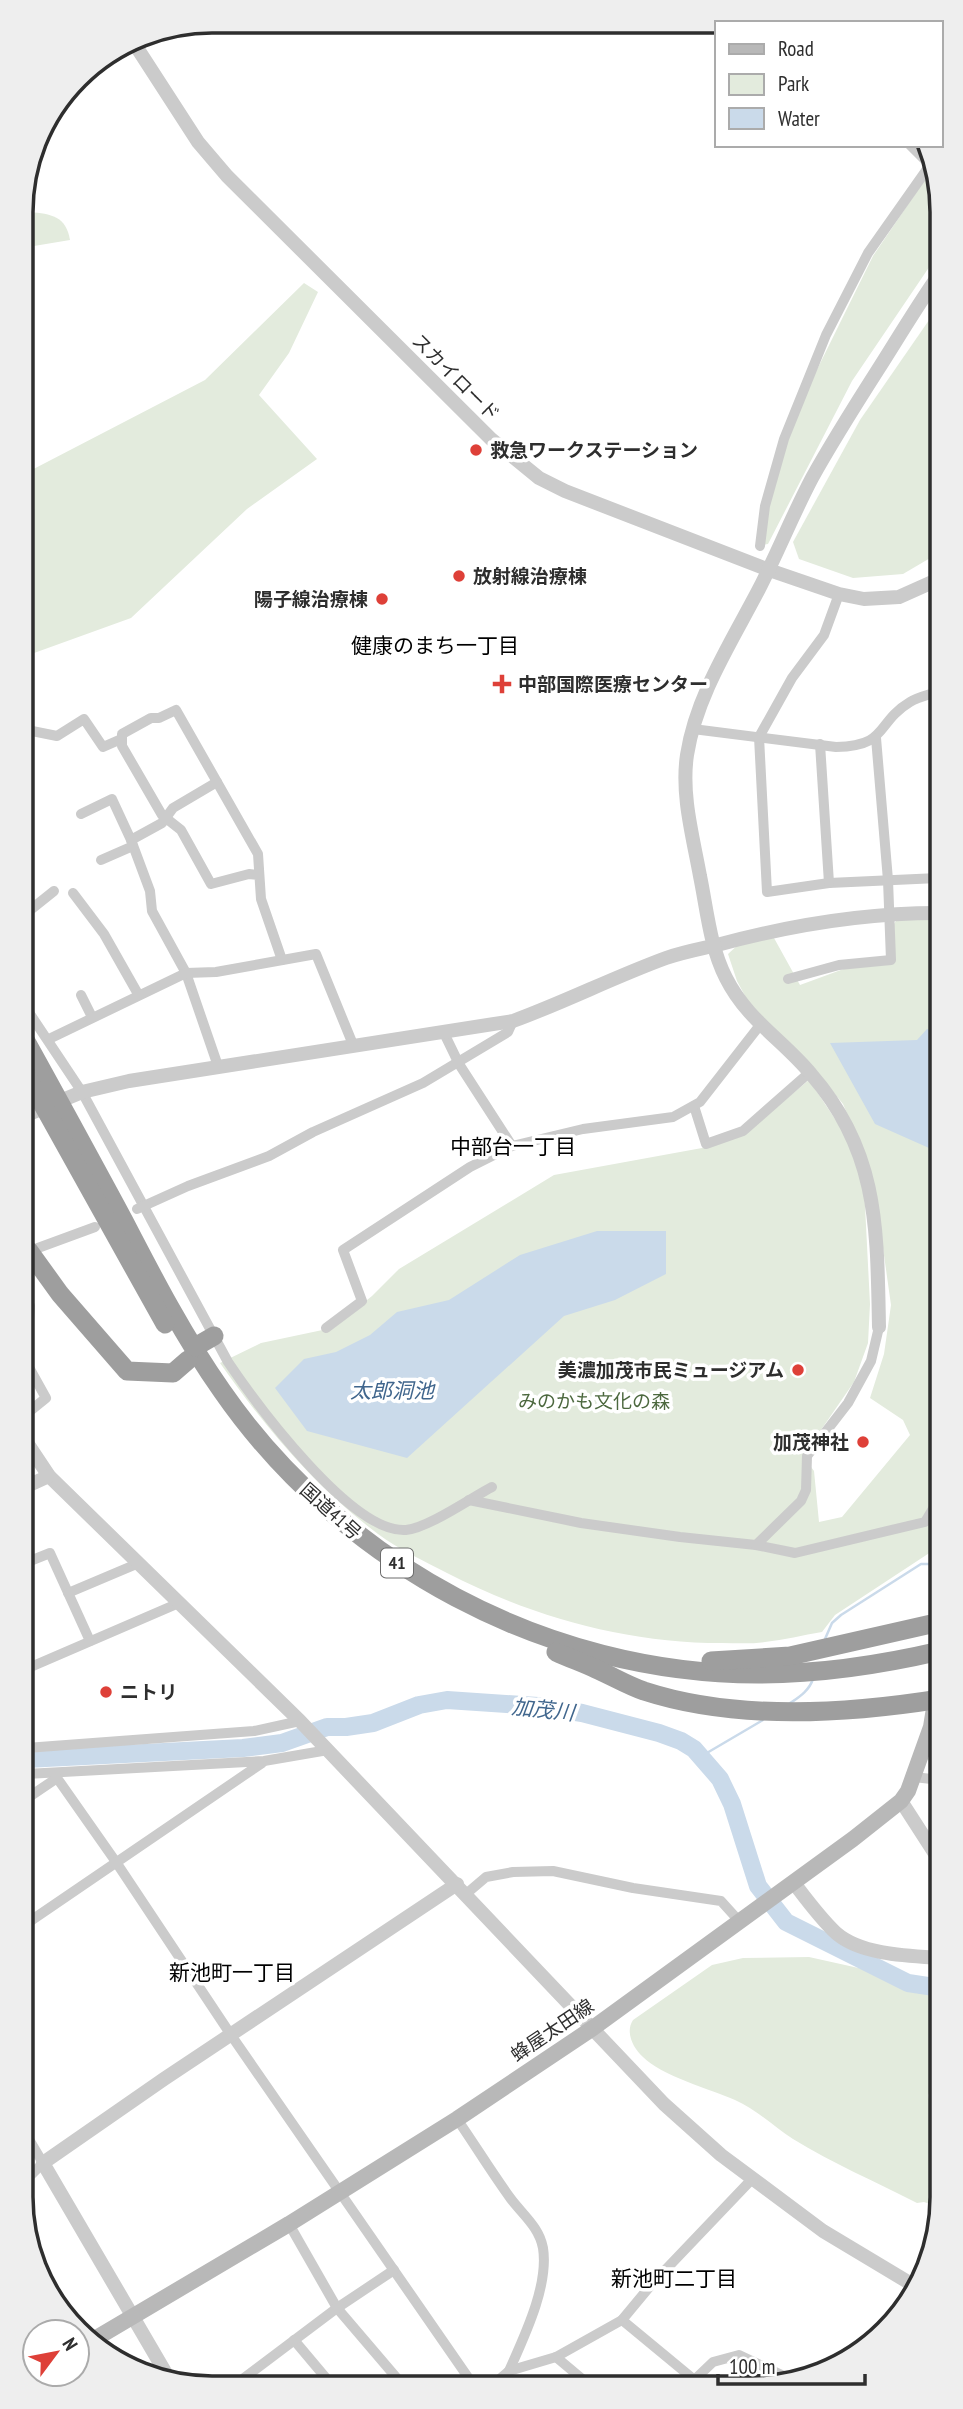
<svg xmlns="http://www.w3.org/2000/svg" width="963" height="2409" font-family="'PT Sans Narrow','Noto Sans JP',sans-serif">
	<rect width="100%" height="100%" fill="#fff"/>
	<g fill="#e3ebdd">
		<path d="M 934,161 L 936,257 L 852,381 L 768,544 L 756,546 L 775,476 L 803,398 L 873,256 L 930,172 Z"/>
		<path d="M 30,212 C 51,214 66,216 70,240 L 22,248 L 21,214 Z"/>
		<path d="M 304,283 L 318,292 L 289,353 L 259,395 L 317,459 L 247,509 L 131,618 L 23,657 L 22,475 L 205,380 Z"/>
		<path d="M 936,310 L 937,554 L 903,574 L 853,578 L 799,559 L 793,542 L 860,420 Z"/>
		<path d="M 899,916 L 938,917 L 940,1546 L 835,1615 L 822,1632 C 803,1635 784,1640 765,1642 C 751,1644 736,1643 722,1643 C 626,1643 533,1617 447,1573 C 424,1561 398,1549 378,1534 C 315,1487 265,1427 220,1363 L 261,1343 L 332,1328 L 372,1296 L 399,1269 L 554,1175 L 702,1148 L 745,1133 L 809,1080 L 845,1134 L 864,1186 L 870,1304 L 868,1343 L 854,1382 L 803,1456 L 814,1471 L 819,1522 L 842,1517 L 910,1435 L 903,1420 L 870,1398 L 884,1354 L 891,1305 L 874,1184 L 864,1152 L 843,1104 L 822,1078 L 750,1005 L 737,981 L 728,954 L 740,943 L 774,938 L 800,985 L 849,967 L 895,963 L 894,924 Z"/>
		<path d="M 809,1957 L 863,1969 L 941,1991 L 941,2081 L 935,2083 L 928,2095 L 931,2109 L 941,2117 L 942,2208 L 924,2202 L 917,2203 C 876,2182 832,2163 793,2139 C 774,2127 756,2109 735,2100 C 712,2090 660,2075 643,2057 C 633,2048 625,2032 633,2020 L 712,1965 L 743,1958 Z"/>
	</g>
	<g fill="#cadaea">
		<path d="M 927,1029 L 938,1032 L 938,1152 L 875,1124 L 830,1043 L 917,1040 Z"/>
		<path d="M 597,1231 L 666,1231 L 666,1274 L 615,1300 L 564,1316 L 407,1458 L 307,1431 L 275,1388 L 304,1359 L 336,1352 L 370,1335 L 397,1312 L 449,1300 L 520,1255 Z"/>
	</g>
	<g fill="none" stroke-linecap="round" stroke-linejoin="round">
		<g stroke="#cadaea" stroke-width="2.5">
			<path d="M 825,1639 L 832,1623 L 841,1615 L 921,1564 L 940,1564"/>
			<path d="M 789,1704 C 799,1697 809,1691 813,1679"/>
			<path d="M 700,1757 L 763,1720"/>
		</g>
		<path stroke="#cadaea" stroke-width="18" d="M 26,1759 L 243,1748 L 282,1743 L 327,1727 L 346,1727 L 373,1723 L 419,1705 L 447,1700 L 538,1706 L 582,1713 L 659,1733 L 681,1741 L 694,1749 L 720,1779 L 732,1804 L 758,1886 L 786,1922 L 908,1983 L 941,1988"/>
		<g stroke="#cbcbcb" stroke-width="10">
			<path d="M 760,546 L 765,506 L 784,439 L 826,335 L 868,253 L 930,165 L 910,145"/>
			<path d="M 839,594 L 824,635 L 792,678 L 759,737 L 767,892 L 829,883 L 938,878"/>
			<path d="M 693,729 L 836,747 C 889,746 875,723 910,702 C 918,697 928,695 937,692"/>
			<path d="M 23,738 L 32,731 L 57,736 L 84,719 L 103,747 L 119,740 L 122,741"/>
			<path d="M 820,744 L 829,883"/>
			<path d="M 81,814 L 112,799 L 131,840 L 150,891 L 152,911 L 186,973 L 218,1066"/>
			<path d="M 131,840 L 162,823 L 173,808 L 217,782"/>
			<path d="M 101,860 L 133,846"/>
			<path d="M 259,875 L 249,874 L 211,884 L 181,830 L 162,815 L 122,746 L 122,734 L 151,718 L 159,718 L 176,710 L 258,854 L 261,899 L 282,960"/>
			<path d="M 73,893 L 104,934 L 138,994"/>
			<path d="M 24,915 L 54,891"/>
			<path d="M 788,979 L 839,965 L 891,960 L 888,880 L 876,738"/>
			<path d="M 81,995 L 92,1017"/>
			<path d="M 24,1005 L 82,1092 L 228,1362 C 257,1405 352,1534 406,1530 C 428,1528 471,1498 492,1487"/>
			<path d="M 444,1033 L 459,1064 L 512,1146"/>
			<path d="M 49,1039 L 186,973 L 216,972 L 316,954 L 354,1047"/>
			<path d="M 694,1106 L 706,1144 L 743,1131 L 810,1072"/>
			<path d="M 137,1209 L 188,1186 L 269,1156 L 313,1132 L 423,1083 L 508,1032 L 513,1021"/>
			<path d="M 27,1252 L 95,1227"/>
			<path d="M 25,1293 L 30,1306 L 26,1362 L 46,1398 L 25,1415"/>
			<path d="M 326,1328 L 362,1301 L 343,1250 L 470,1167 L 512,1146 L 583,1129 L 673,1117 L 700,1102 L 760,1025"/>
			<path d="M 469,1500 L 581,1523 L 680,1537 L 756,1545 L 795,1553 L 925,1522 L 940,1497"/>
			<path d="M 756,1545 L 801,1501 L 806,1490 L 807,1456 L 848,1403 L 871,1361 L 879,1327"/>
			<path d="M 25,1563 L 50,1553 L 90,1641"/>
			<path d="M 68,1593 L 139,1563"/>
			<path d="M 26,1669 L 179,1603"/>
			<path d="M 26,1748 L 254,1731 L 300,1721"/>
			<path d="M 26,1774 L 264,1761 L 328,1750"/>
			<path d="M 914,1777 L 940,1780"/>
			<path d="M 26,1799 L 57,1778 L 116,1862 L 231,2035 L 472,2383"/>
			<path d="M 466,1894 L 486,1877 L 513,1872 L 553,1871 L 633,1888 L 721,1901 L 740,1922"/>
			<path d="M 26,1924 L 262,1763"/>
			<path d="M 457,2119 C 475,2145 492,2173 511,2199 C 523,2215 539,2227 543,2248 C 549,2286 524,2337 509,2371"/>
			<path d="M 27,2136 L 43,2163 L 27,2179"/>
			<path d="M 289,2224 L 337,2308 L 401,2383"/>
			<path d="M 622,2320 L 697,2382"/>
			<path d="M 294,2340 L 331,2384"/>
			<path d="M 556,2357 L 587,2383"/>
			<path d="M 692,2382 L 713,2362 L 739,2355 L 786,2377 L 789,2382"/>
			<path d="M 495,2383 L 509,2371 L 556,2357 L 622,2320 L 651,2285 L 753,2178"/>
			<path d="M 236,2384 L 337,2308 L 394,2270"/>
		</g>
		<g stroke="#cbcbcb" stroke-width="14">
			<path d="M 132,40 L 198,142 L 227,176 L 491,439 L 539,478 L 565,491 L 769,570 L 839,594 L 864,599 L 899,597 L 937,580"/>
			<path d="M 24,1116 L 82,1092 L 129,1081 L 513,1021 C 565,1002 614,977 666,958 C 683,952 700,949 717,945 C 791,925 862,913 938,913"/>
			<path d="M 879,1327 C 877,1229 879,1152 811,1074 C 783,1040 747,1020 726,978 C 710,947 707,910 700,876 C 693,837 681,795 687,755 C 696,696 732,641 759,589 C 778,552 793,514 812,478 C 833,440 856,404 879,368 C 898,338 916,308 936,279"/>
			<path d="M 25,1440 L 49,1476 L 300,1721 L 664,2104 L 721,2155 L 823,2231 L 913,2285"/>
			<path d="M 25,1487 L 49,1476"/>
			<path d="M 901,1801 L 941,1863"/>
			<path d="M 794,1883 C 807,1900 820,1918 836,1933 C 861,1955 909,1956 941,1958"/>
			<path d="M 171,2382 L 43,2163 L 164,2079 L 457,1884"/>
		</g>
		<path stroke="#b8b8b8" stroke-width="16" d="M 93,2340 L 289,2224 L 457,2119 L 593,2028 L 853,1839 L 901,1801 L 908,1791 L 931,1727 L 940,1671"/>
		<g stroke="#9e9e9e" stroke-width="19">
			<path d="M 24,1038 C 58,1099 91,1160 124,1221 C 154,1279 184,1337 222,1391 C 342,1564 547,1674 758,1674 C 820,1674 880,1665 940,1651"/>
			<path d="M 24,1071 L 165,1324"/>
			<path d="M 29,1251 L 60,1294 L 127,1371 L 173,1373 L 188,1360"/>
			<path d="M 195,1347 L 214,1336"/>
			<path d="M 556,1652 C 569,1658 583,1663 596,1669 C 612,1676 627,1685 644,1691 C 736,1721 846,1714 940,1699"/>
			<path d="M 711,1661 L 790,1656 L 940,1622"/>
		</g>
	</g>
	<g fill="#de4038" stroke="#fff" stroke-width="2.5">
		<circle cx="476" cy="450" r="7"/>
		<circle cx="459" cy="576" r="7"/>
		<circle cx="382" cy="599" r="7"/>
		<path d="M498.5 673.5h7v7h7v7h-7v7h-7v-7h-7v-7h7z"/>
		<circle cx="798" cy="1370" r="7"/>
		<circle cx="863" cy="1442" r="7"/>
		<circle cx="106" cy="1692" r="7"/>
	</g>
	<g text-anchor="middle" stroke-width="7" stroke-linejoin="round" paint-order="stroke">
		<rect fill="#fff" stroke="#6d6d6d" stroke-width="2" x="381" y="1548.5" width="32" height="29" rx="5"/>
		<g font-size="18" font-weight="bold" fill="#2e2e2e">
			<text x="397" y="1569">41</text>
		</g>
		<g font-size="19" fill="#2e2e2e" stroke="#fff">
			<text transform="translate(456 377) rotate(45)" y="7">スカイロード</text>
			<text transform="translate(331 1511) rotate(42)" y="7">国道41号</text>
			<text transform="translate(552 2030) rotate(-34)" y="7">蜂屋太田線</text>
		</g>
		<g font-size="19" font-weight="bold" fill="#2e2e2e" stroke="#fff" text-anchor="start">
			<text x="490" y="457">救急ワークステーション</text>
			<text x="473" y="583">放射線治療棟</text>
			<text x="368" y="606" text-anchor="end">陽子線治療棟</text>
			<text x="518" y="691">中部国際医療センター</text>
			<text x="784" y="1377" text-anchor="end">美濃加茂市民ミュージアム</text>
			<text x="849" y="1449" text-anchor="end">加茂神社</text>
			<text x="120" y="1699">ニトリ</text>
		</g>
		<g font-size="19" fill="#4c683e" stroke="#fff">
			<text x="594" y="1408">みのかも文化の森</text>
		</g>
		<g font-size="21" fill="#000" stroke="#fff">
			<text x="435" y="653">健康のまち一丁目</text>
			<text x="513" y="1154">中部台一丁目</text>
			<text x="232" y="1980">新池町一丁目</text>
			<text x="674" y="2286">新池町二丁目</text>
		</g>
		<g font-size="21" font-style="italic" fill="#40668d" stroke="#fff">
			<text x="392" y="1398">太郎洞池</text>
			<text transform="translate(543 1710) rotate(6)" y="7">加茂川</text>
		</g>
	</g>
	<path d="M0 0H963V2409H0ZM212 33H751A179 179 0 0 1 930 212V2197A179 179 0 0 1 751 2376H212A179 179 0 0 1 33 2197V212A179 179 0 0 1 212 33Z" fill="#eee" fill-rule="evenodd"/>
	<path fill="none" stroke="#2e2e2e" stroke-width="3.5" d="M212 33H751A179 179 0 0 1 930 212V2197A179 179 0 0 1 751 2376H212A179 179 0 0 1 33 2197V212A179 179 0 0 1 212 33Z"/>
	<rect x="715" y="21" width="228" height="126" fill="#ffffff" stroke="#ababab" stroke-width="2"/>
	<rect x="729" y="44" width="35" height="10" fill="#b8b8b8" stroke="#ababab" stroke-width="2"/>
	<text x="778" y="56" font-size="21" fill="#2e2e2e">Road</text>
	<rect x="729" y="74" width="35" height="21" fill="#e3ebdd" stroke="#ababab" stroke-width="2"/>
	<text x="778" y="91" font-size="21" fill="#2e2e2e">Park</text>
	<rect x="729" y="108" width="35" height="21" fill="#cadaea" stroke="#ababab" stroke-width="2"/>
	<text x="778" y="126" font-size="21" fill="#2e2e2e">Water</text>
	<g transform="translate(56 2353) rotate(58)"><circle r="33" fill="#ffffff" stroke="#ababab" stroke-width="2"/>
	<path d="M0-5L12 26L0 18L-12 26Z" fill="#de4038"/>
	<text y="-10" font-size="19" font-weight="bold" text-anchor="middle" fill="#2e2e2e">N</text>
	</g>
	<path d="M718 2374v10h147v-10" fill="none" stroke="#2e2e2e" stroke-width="3.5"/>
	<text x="729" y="2374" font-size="21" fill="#2e2e2e" stroke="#ffffff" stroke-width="5" paint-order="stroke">100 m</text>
</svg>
